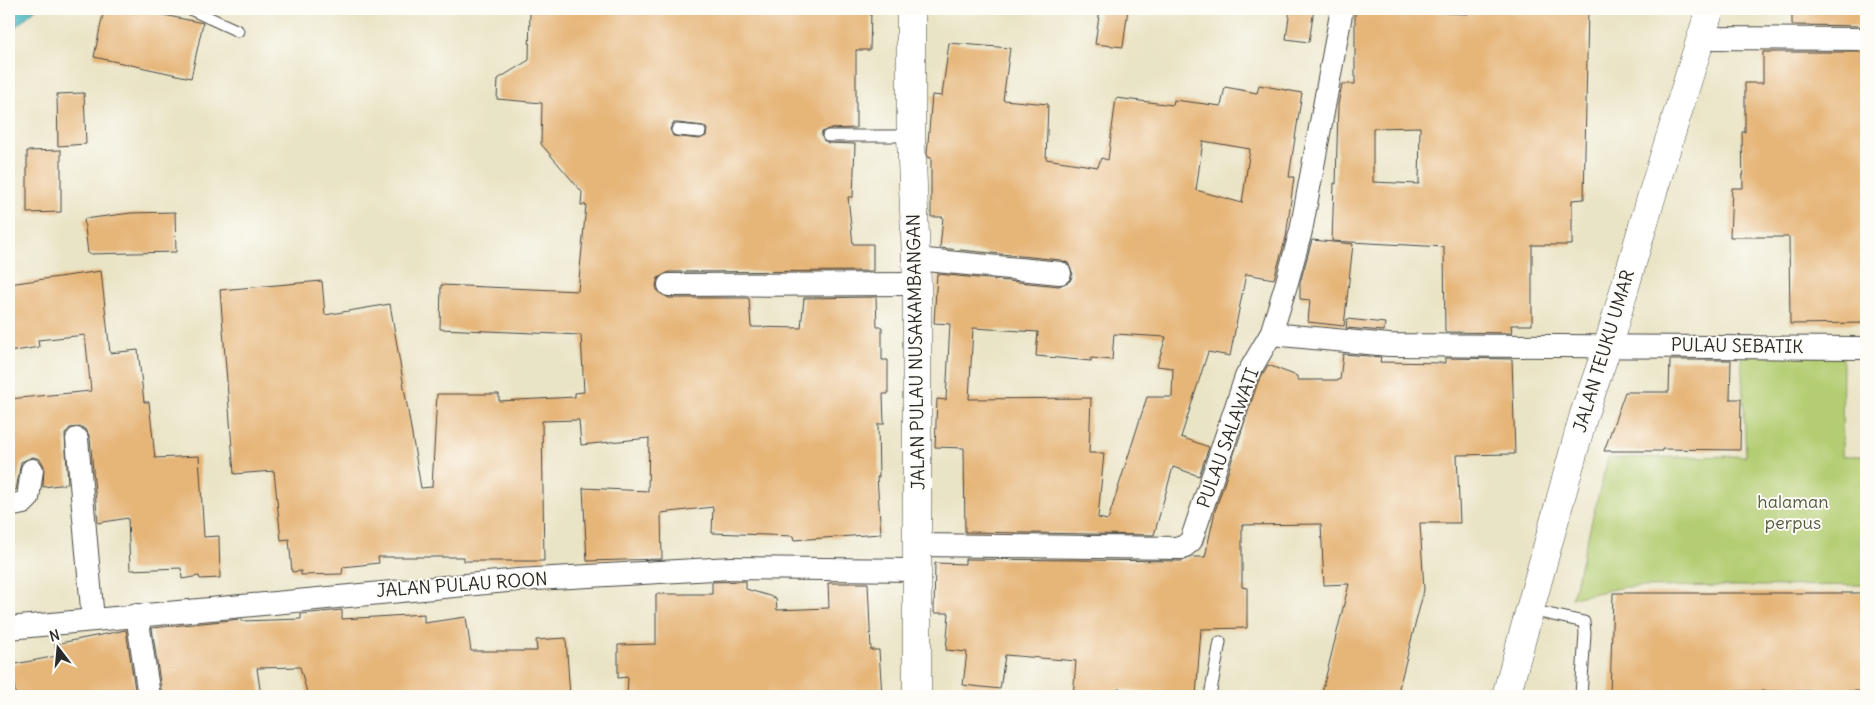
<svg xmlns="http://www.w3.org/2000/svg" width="1875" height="705" font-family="Delius,sans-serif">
	<rect width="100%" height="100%" fill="#fdfcf7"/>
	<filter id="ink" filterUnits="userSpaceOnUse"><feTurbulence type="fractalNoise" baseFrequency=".02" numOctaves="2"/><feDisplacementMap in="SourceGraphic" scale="10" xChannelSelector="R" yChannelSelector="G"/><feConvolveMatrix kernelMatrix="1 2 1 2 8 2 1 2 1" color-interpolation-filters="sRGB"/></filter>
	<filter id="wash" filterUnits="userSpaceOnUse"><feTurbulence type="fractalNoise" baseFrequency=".0096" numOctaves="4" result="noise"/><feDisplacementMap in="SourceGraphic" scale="20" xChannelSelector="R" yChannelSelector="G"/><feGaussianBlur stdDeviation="1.12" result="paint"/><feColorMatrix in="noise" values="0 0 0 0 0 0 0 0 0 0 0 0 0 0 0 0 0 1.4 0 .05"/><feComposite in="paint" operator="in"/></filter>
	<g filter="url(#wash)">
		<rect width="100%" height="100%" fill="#eae4c6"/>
		<path fill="#b4cd72" stroke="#707c4e" d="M 1741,355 L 1843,355 L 1842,456 L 1866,456 L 1866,585 L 1624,587 L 1572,598 L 1608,458 L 1746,456 Z"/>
		<path fill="#46b5bf" stroke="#387075" d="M 9,9 L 36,9 L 9,33 Z"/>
		<g id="blocks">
			<g fill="#e6b679" fill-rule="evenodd">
				<path d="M 104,9 L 134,9 L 203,23 L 191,78 L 94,57 Z"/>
				<path d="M 530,9 L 815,9 L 871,12 L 870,50 L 856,50 L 856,128 L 828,129 L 822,132 L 821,136 L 828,143 L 855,144 L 853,197 L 848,197 L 853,244 L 873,244 L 873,271 L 669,272 L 658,278 L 656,286 L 658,292 L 669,298 L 749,298 L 751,327 L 801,328 L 804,298 L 876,297 L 877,327 L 882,327 L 882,360 L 888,360 L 888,394 L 883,394 L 884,424 L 878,424 L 879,477 L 877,477 L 881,534 L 794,540 L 793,536 L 712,533 L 713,507 L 661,513 L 662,559 L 587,561 L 583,488 L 648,491 L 649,438 L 581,445 L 579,420 L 542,421 L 544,561 L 464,561 L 464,557 L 378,557 L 379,563 L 343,567 L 342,574 L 301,575 L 301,571 L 292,572 L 289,539 L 281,540 L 274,471 L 234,474 L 220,290 L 322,281 L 325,315 L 390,304 L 421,488 L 432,487 L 437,394 L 499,394 L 499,401 L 575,397 L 575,393 L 584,392 L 581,335 L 440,329 L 441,285 L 578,291 L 586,205 L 581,205 L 582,192 L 541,144 L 542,103 L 497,99 L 498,79 L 529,60 ZM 678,123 L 704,126 L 707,129 L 706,136 L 699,139 L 673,136 L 670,129 L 673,123 Z"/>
				<path d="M 1100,9 L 1128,9 L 1123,47 L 1095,44 Z"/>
				<path d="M 1290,9 L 1314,9 L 1309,42 L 1286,39 Z"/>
				<path d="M 1355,9 L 1468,14 L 1468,9 L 1588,9 L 1584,199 L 1572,200 L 1572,245 L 1532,245 L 1532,325 L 1511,325 L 1512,333 L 1445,332 L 1444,247 L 1332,241 L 1334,183 L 1336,184 L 1338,105 L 1342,84 L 1355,84 ZM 1420,127 L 1419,184 L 1373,182 L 1373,128 Z"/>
				<path d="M 1792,9 L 1866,9 L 1866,26 L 1792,25 Z"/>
				<path d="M 949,43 L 1010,48 L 1003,100 L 1048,104 L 1046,159 L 1098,167 L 1101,158 L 1108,160 L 1116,98 L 1173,105 L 1174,100 L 1221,106 L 1225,87 L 1257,93 L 1259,85 L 1302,93 L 1289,177 L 1294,177 L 1286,237 L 1274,279 L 1246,274 L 1230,356 L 1208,352 L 1181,437 L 1209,447 L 1199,476 L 1173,467 L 1154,535 L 965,532 L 964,448 L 935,447 L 937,399 L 946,400 L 950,324 L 934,323 L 937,274 L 1059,286 L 1070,281 L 1073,274 L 1068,263 L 1061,260 L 940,248 L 943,217 L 931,217 L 931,158 L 928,157 L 927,154 L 932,95 L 942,96 ZM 1203,141 L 1250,149 L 1242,203 L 1196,190 ZM 973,328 L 1038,332 L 1036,356 L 1091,361 L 1091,358 L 1112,360 L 1114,334 L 1166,337 L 1157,366 L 1173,368 L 1172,397 L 1147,397 L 1108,520 L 1098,518 L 1104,453 L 1089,453 L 1091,398 L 969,399 Z"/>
				<path d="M 1763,52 L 1866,52 L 1866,323 L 1790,324 L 1789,237 L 1730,237 L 1732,188 L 1743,188 L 1742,132 L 1745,132 L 1745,83 L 1763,83 Z"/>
				<path d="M 84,93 L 86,144 L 58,146 L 57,94 Z"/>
				<path d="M 61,150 L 61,212 L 27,213 L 27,151 Z"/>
				<path d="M 175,212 L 176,252 L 88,254 L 84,219 L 131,213 Z"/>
				<path d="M 1312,240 L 1353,244 L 1344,326 L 1308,322 L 1310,300 L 1300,299 L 1300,283 Z"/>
				<path d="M 101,271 L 110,353 L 138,350 L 144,402 L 149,402 L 155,458 L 199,456 L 204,537 L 219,536 L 220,578 L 200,579 L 199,576 L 182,579 L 181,568 L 130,570 L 128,518 L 98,523 L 90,438 L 87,431 L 82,427 L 70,428 L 65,434 L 68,484 L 43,487 L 44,466 L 40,459 L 33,457 L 21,462 L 16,490 L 9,491 L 9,399 L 91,391 L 85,335 L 38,340 L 39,347 L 9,352 L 9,284 Z"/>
				<path d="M 1347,319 L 1385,323 L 1384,331 L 1346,328 Z"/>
				<path d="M 1343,354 L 1381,357 L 1380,362 L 1445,363 L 1445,358 L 1512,359 L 1515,454 L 1457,455 L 1460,523 L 1420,523 L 1424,590 L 1397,696 L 1321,696 L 1349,584 L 1324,585 L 1321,524 L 1242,525 L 1242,587 L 1247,588 L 1247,628 L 1201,629 L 1196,696 L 1118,689 L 1118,696 L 1073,696 L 1076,661 L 1005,655 L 1000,689 L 963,685 L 967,652 L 946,650 L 949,613 L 934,613 L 935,563 L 965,564 L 965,559 L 1182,561 L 1192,557 L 1205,557 L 1215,511 L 1258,382 L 1268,365 L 1297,376 L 1297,380 L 1340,380 Z"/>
				<path d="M 1670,360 L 1731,360 L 1730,399 L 1741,399 L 1740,450 L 1662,449 L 1662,451 L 1604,451 L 1625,392 L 1669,392 Z"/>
				<path d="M 746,581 L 746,589 L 776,598 L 777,610 L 829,608 L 828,583 L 868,583 L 871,650 L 879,650 L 882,696 L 853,696 L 853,693 L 785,696 L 757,696 L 756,693 L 713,694 L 713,696 L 627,696 L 628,677 L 618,678 L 618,645 L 656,644 L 656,594 L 712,594 L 712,582 Z"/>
				<path d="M 1613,593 L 1866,593 L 1866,691 L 1669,691 L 1669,696 L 1610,696 Z"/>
				<path d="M 342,610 L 342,619 L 424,614 L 424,623 L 466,617 L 471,651 L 537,651 L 536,640 L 566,638 L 570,696 L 308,696 L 300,667 L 257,668 L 261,696 L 162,696 L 152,628 L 242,619 L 242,621 L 301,619 L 301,614 Z"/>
				<path d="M 126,630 L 136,696 L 16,696 L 10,665 L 57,656 L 55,644 Z"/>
			</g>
		</g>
	</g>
	<g filter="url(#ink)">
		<use href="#blocks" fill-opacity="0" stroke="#484742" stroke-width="1"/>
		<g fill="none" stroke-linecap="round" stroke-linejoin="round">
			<g stroke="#484742" stroke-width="13">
				<g id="lane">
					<path d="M 190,9 L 238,31"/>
					<path d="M 677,130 L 700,132"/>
					<path d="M 828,136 L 911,136"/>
					<path d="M 1530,610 L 1584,622 L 1585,633 L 1581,696"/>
					<path d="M 1210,696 L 1220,642"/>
				</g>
			</g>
			<g stroke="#484742" stroke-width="24">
				<g id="street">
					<path d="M 1701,38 L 1866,39"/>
					<path d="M 916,259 L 1060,273"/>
					<path d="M 669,285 L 917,284"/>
					<path d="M 1271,334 L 1389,345 L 1866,348"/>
					<path d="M 77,439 L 93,620"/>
					<path d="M 9,506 L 23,503 L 28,498 L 32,470"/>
					<path d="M 917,545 L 1182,548 L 1191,541 L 1246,377 L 1271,334 L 1287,282 L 1301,231 L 1342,9"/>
					<path d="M 137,615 L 149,696"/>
					<path d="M 9,628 L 518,580 L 731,568 L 916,570"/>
				</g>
			</g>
			<g stroke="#484742" stroke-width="29">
				<g id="secondary">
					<path d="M 911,9 L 911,136 L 917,284 L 917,696"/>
					<path d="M 1506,696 L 1584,414 L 1608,345 L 1652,195 L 1710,9"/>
				</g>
			</g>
			<use href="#lane" stroke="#fff" stroke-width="11"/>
			<use href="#street" stroke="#fff" stroke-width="22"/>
			<use href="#secondary" stroke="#fff" stroke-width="28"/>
		</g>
	</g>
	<g text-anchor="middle" stroke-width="4" stroke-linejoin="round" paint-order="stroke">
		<g font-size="18" fill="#2b2b2b" stroke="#fdfcf7">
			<text transform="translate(1737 346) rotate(1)" y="6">PULAU SEBATIK</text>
			<text transform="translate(1604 351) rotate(-73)" y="6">JALAN TEUKU UMAR</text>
			<text transform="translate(916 352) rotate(-91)" y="6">JALAN PULAU NUSAKAMBANGAN</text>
			<text transform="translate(1228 438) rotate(-70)" y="6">PULAU SALAWATI</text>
			<text transform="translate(462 585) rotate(-4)" y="6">JALAN PULAU ROON</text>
		</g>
		<g font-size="18" fill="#545c40" stroke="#fdfcf7">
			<text x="1793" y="508">halaman<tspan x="1793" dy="21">perpus</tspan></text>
		</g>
	</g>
	<rect width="1875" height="705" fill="none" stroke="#fdfcf7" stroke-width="30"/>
	<g transform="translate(58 648) rotate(344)" stroke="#fdfcf7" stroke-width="4" paint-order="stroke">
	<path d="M0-4L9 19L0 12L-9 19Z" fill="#2b2b2b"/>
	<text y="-8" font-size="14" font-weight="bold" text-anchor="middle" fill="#2b2b2b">N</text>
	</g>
</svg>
